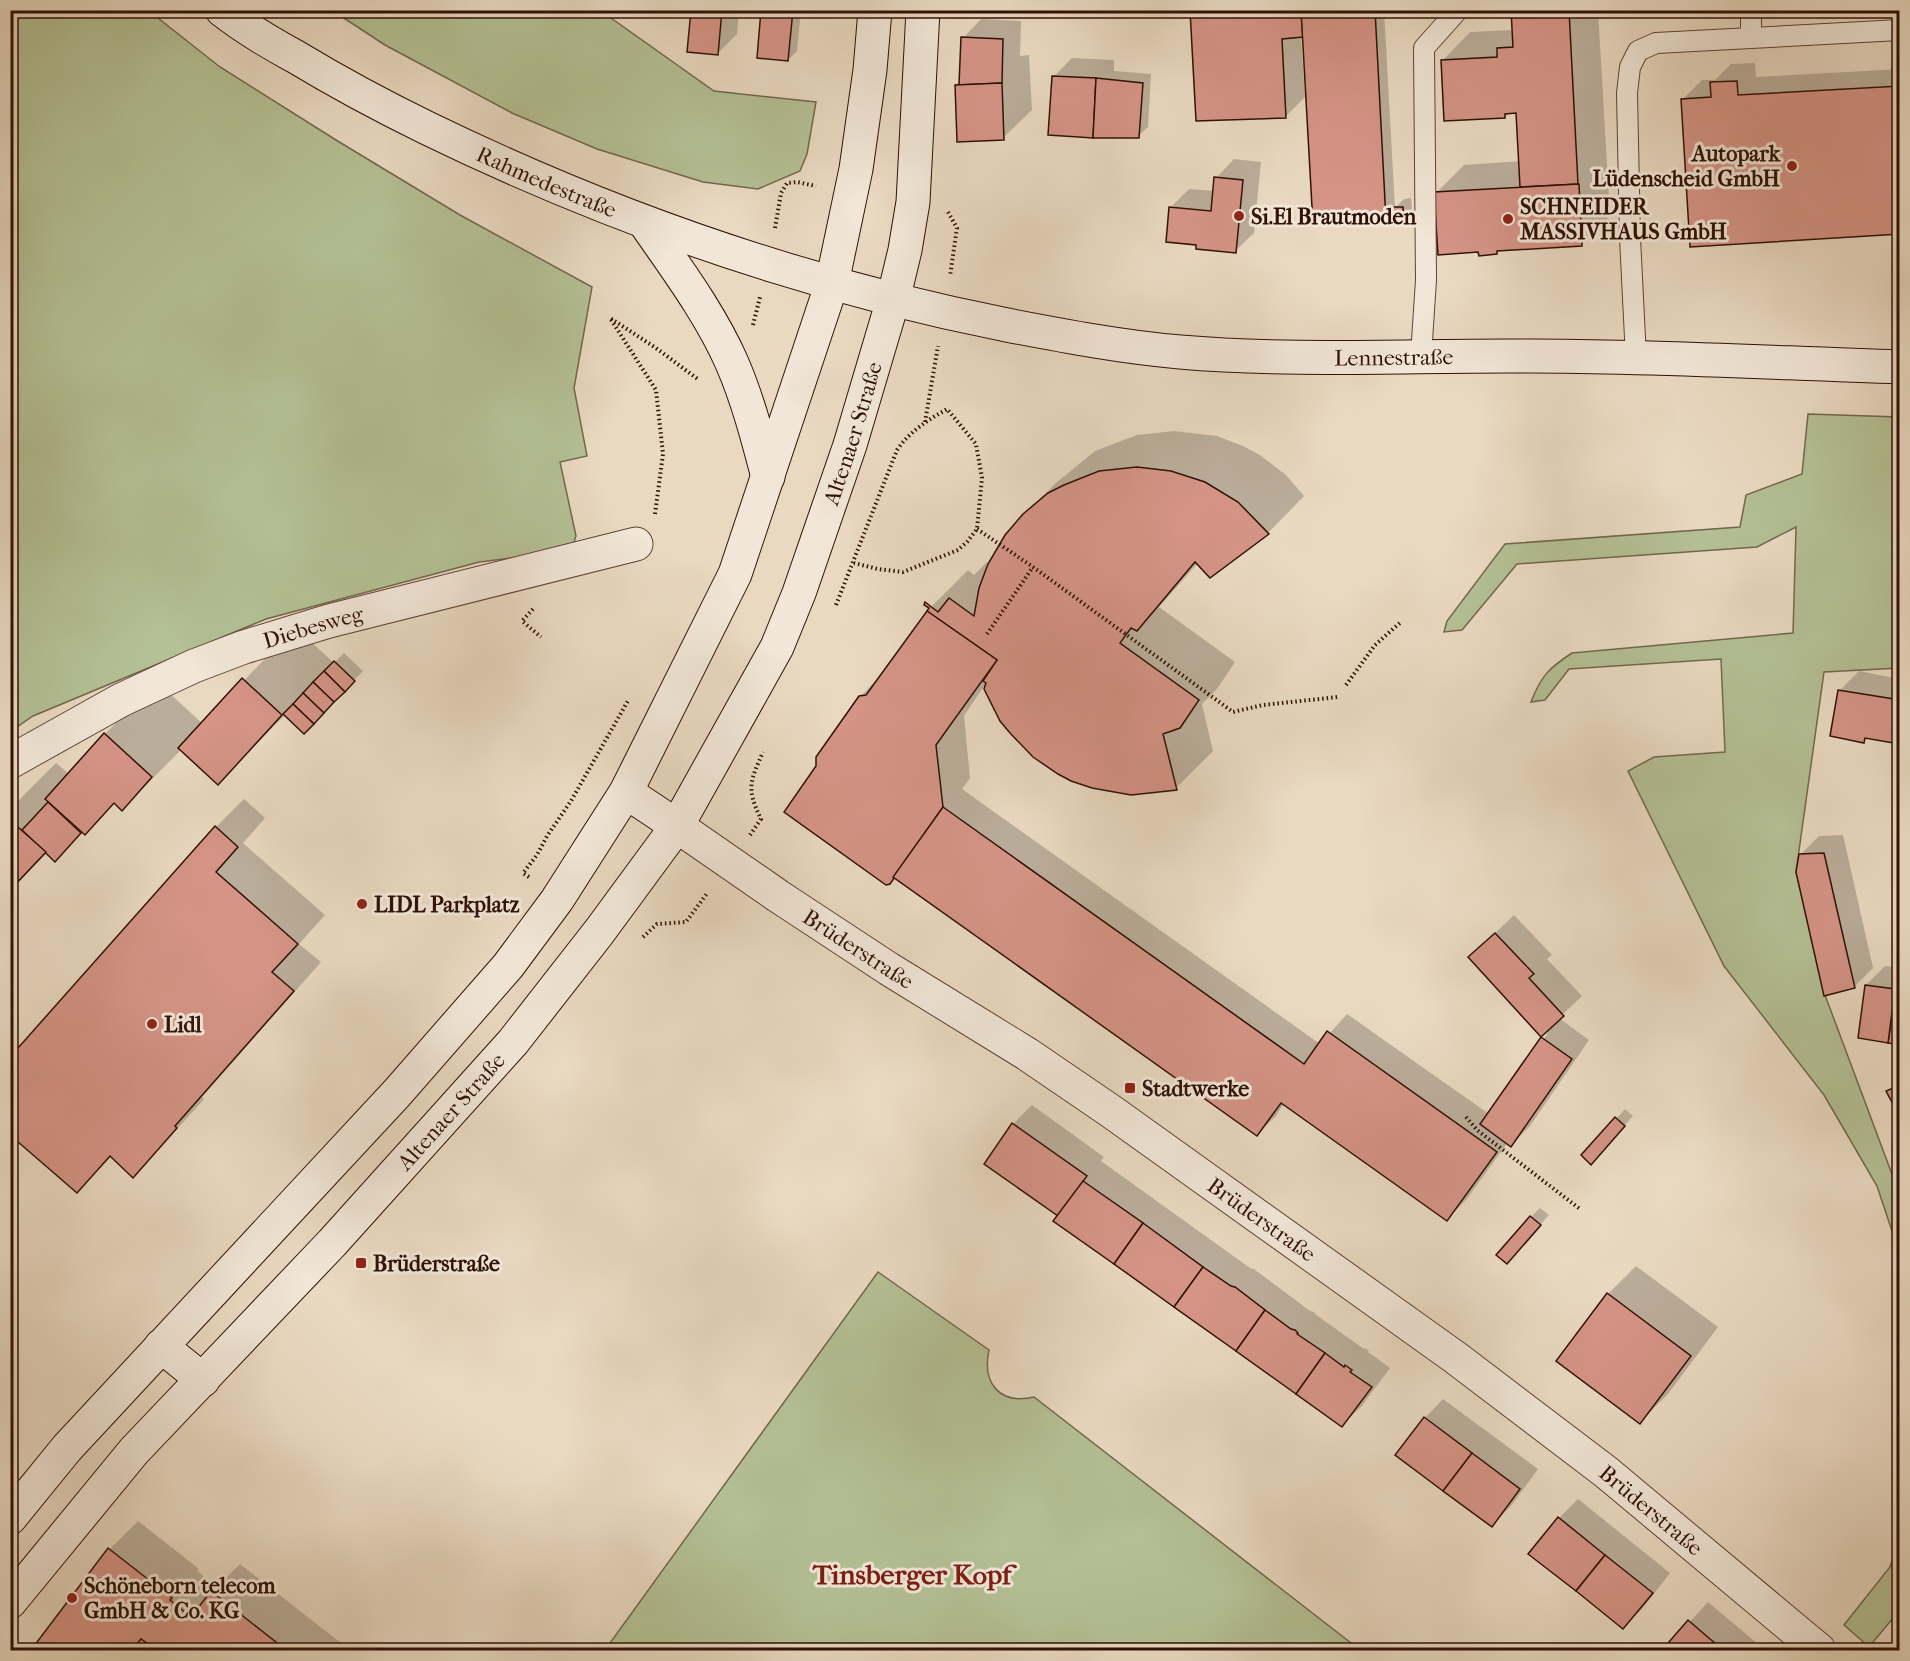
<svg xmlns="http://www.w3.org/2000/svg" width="1910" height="1661" font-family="'IM FELL French Canon',serif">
	<rect width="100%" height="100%" fill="#e9d9c1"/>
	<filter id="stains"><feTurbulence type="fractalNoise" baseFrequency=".00333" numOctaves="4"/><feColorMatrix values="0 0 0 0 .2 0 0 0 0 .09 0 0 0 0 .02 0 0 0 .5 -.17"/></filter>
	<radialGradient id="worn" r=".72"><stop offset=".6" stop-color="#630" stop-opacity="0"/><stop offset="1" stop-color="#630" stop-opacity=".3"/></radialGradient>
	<g fill="#b4c095" stroke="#72684c" stroke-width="1.5">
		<path d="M 11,11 L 149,11 L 220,67 L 336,140 L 460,215 L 592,287 L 574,388 L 587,456 L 560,462 L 576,536 L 573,545 L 538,555 L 479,562 L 266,619 L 33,716 L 11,731 Z"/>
		<path d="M 333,11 L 601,11 L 714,91 L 816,102 L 807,154 L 800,171 L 758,189 L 703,182 L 597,149 L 512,113 L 385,45 Z"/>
		<path d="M 1808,414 L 1899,417 L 1899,668 L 1824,672 L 1796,872 L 1825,995 L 1899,1193 L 1899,1252 L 1877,1186 L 1824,1095 L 1724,966 L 1628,771 L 1654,757 L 1725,752 L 1721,659 L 1569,669 L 1545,700 L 1531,702 C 1541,676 1549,668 1572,653 L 1793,633 L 1796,527 L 1757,547 L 1517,564 L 1462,630 L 1444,632 L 1447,621 L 1505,544 L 1740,527 L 1746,495 L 1802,474 Z"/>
		<path d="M 878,1272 L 989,1350 C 982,1383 999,1405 1034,1397 L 1360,1650 L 605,1650 Z"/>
		<path d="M 1899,1541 L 1899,1611 L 1869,1647 L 1844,1625 L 1890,1567 Z"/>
	</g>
	<g fill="#0003">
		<path d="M 692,10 L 739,10 L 737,34 L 718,53 Z"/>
		<path d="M 763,10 L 801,10 L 797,51 L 788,60 Z"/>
		<path d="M 1192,10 L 1384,10 L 1395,208 L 1404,199 L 1411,198 L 1412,211 L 1403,221 L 1395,209 L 1386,219 L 1304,33 L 1301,37 L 1305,97 L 1286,116 Z"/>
		<path d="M 1512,10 L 1598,10 L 1610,216 L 1582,245 L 1500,249 L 1497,253 L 1436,193 L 1464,165 L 1521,161 L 1518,112 L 1509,112 L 1505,117 L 1442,61 L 1470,32 L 1513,30 Z"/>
		<path d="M 981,19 L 1021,21 L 1020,56 L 1029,55 L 1032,110 L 1003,138 L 956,85 L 961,80 L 963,38 Z"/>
		<path d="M 1072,58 L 1114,60 L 1114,71 L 1151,74 L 1148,127 L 1138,136 L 1053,77 Z"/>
		<path d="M 1755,63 L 1756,77 L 1900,69 L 1900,232 L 1683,99 L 1702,80 L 1715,80 L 1731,64 Z"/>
		<path d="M 1234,159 L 1261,162 L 1254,233 L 1235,251 L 1198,243 L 1170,208 L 1189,189 L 1214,191 L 1216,178 Z"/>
		<path d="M 1174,431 L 1217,436 L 1243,446 L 1260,455 L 1286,475 L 1304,496 L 1268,533 L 1198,563 L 1159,607 L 1235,662 L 1217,689 L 1202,704 L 1213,751 L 1176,788 L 1002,720 L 984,686 L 964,716 L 970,778 L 962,789 L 1320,1044 L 1347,1014 L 1489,1114 L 1548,1033 L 1470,957 L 1514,915 L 1552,955 L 1547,959 L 1582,996 L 1559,1018 L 1589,1040 L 1530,1126 L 1511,1145 L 1508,1142 L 1466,1200 L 1447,1219 L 1284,1103 L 1276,1116 L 1257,1134 L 817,767 L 860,697 L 886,670 L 931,607 L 968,570 L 974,575 L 987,562 L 989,564 L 1019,520 L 1056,483 L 1095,451 L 1137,435 Z"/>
		<path d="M 295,627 L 334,663 L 344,653 L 363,671 L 304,732 L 286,714 L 218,782 L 182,749 L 122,809 L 115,802 L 85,833 L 83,831 L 74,841 L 48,852 L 10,891 L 10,809 L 56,763 L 69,774 L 105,734 L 157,682 L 203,724 Z"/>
		<path d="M 1859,671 L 1900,679 L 1900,742 L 1868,737 L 1863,741 L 1840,690 Z"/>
		<path d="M 244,799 L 265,818 L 243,843 L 325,915 L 299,944 L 321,962 L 202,1097 L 204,1099 L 161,1147 L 133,1175 L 112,1156 L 77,1191 L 10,1059 L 216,827 Z"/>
		<path d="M 1843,835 L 1873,968 L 1854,987 L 1800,855 L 1819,836 Z"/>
		<path d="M 1885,966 L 1900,968 L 1900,1043 L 1860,1036 L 1866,985 Z"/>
		<path d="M 1900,1082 L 1900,1114 L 1888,1092 Z"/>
		<path d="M 1032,1105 L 1104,1157 L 1101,1161 L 1250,1268 L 1254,1269 L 1310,1311 L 1314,1312 L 1315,1314 L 1364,1349 L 1365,1348 L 1369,1351 L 1368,1352 L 1390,1368 L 1361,1407 L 1342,1425 L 1058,1215 L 1013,1124 Z"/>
		<path d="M 1625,1109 L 1633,1116 L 1600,1154 L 1583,1155 Z"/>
		<path d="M 1540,1208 L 1549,1215 L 1515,1253 L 1531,1217 Z"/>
		<path d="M 1636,1266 L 1718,1327 L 1668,1394 L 1640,1422 L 1608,1294 Z"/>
		<path d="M 1443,1399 L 1538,1469 L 1511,1506 L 1492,1525 L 1425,1418 Z"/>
		<path d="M 1578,1499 L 1670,1573 L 1642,1609 L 1623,1627 L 1531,1554 L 1559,1518 Z"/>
		<path d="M 138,1521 L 199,1569 L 197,1571 L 217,1587 L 240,1564 L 350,1650 L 32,1650 L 110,1549 Z"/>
		<path d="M 1708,1602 L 1765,1650 L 1664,1650 Z"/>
	</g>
	<g fill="#d59486" stroke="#2f1004" stroke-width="1.5">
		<path d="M 691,10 L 722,10 L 718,55 L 687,52 Z"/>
		<path d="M 761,10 L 793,10 L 788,61 L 757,58 Z"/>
		<path d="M 1190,10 L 1301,10 L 1303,37 L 1282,39 L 1286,118 L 1196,121 Z"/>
		<path d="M 1301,10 L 1375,10 L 1386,220 L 1313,225 Z"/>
		<path d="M 1511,10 L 1569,10 L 1578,184 L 1520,187 L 1516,113 L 1505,114 L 1505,118 L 1444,121 L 1441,60 L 1497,57 L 1497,48 L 1513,47 Z"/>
		<path d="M 961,37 L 1003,39 L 1002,83 L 959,85 Z"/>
		<path d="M 1052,76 L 1096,78 L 1093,138 L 1048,135 Z"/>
		<path d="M 1096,78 L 1143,83 L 1139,138 L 1093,138 Z"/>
		<path d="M 1737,81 L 1738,95 L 1900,86 L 1900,234 L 1690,247 L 1681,99 L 1711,97 L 1710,82 Z"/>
		<path d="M 1002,83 L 1004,140 L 957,142 L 955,85 Z"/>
		<path d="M 1214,177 L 1243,180 L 1236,253 L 1196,249 L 1196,245 L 1166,242 L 1169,207 L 1211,211 Z"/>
		<path d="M 1579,184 L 1582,246 L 1497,251 L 1497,254 L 1479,256 L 1478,252 L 1438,255 L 1434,192 Z"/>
		<path d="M 1393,207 L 1403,207 L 1404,222 L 1394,223 Z"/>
		<path d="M 1137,467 L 1171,471 L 1205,482 L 1238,502 L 1269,534 L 1210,578 L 1195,562 L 1137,631 L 1131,628 L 1120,643 L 1199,700 L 1180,728 L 1163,734 L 1177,790 L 1131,795 L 1092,788 L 1071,781 L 1058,774 L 1033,757 L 1010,733 L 1000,721 L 984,689 L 986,683 L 983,681 L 997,660 L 927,611 L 929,608 L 924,605 L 925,602 L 938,612 L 949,598 L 974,616 L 979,588 L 988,564 L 1005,535 L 1023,514 L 1048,493 L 1064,485 L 1099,471 Z"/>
		<path d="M 927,611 L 997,660 L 936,745 L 943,807 L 890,884 L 886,885 L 784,812 L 816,766 L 816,757 L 859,696 L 866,695 Z"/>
		<path d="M 334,661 L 355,681 L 345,692 L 324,671 Z"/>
		<path d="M 324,671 L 345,692 L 334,702 L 313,682 Z"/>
		<path d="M 242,678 L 282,715 L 218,785 L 178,748 Z"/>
		<path d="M 313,682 L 334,702 L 324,713 L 303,693 Z"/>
		<path d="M 1838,690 L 1900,700 L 1900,744 L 1865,738 L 1864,743 L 1830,736 Z"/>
		<path d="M 303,693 L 324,713 L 314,724 L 293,704 Z"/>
		<path d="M 293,704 L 314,724 L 304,734 L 283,714 Z"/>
		<path d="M 104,733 L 152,777 L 122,811 L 114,803 L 85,835 L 45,799 Z"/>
		<path d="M 48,802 L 81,833 L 55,862 L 22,830 Z"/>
		<path d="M 943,807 L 1304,1064 L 1327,1031 L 1497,1152 L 1447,1221 L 1281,1103 L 1257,1136 L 893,877 Z"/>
		<path d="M 10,820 L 46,852 L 10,890 Z"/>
		<path d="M 215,826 L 238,847 L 216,872 L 298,944 L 272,972 L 294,991 L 175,1126 L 177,1128 L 133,1178 L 110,1156 L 77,1193 L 10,1135 L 10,1057 Z"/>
		<path d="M 1824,853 L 1855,988 L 1824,996 L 1796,872 L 1799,854 Z"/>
		<path d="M 1495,933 L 1534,974 L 1529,978 L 1564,1016 L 1541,1037 L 1468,957 Z"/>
		<path d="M 1900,963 L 1900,1045 L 1888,1043 Z"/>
		<path d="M 1865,985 L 1895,989 L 1888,1043 L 1858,1038 Z"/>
		<path d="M 1541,1037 L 1572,1059 L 1511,1147 L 1480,1124 Z"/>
		<path d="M 1900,1085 L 1900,1117 L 1886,1091 Z"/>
		<path d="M 1615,1117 L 1625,1126 L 1591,1165 L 1581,1155 Z"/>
		<path d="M 1012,1123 L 1087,1176 L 1058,1216 L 984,1164 Z"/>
		<path d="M 1083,1181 L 1143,1223 L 1114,1264 L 1053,1221 Z"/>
		<path d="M 1530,1216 L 1541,1225 L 1507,1264 L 1496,1255 Z"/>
		<path d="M 1143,1223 L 1203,1267 L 1174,1307 L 1114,1264 Z"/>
		<path d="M 1203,1267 L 1231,1286 L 1235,1287 L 1265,1310 L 1236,1351 L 1174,1307 Z"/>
		<path d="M 1607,1293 L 1691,1356 L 1640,1424 L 1556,1361 Z"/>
		<path d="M 1265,1310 L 1291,1329 L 1295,1330 L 1298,1333 L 1297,1334 L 1325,1353 L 1296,1394 L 1236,1351 Z"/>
		<path d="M 1325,1353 L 1344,1367 L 1345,1365 L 1352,1370 L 1350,1372 L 1372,1387 L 1342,1427 L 1296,1394 Z"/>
		<path d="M 1424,1417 L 1472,1453 L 1443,1491 L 1395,1455 Z"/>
		<path d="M 1472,1453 L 1520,1489 L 1492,1527 L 1443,1491 Z"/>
		<path d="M 1558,1517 L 1605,1555 L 1576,1591 L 1528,1554 Z"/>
		<path d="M 108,1548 L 172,1598 L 170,1600 L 191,1617 L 211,1591 L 286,1650 L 156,1650 L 141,1639 L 132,1650 L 31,1650 Z"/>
		<path d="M 1605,1555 L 1653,1593 L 1623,1629 L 1576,1591 Z"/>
		<path d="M 1688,1620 L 1710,1639 L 1724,1650 L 1662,1650 Z"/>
		<path d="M 141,1639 L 156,1650 L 132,1650 Z"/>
	</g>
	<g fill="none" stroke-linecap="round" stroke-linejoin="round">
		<g stroke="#5e4233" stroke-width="22">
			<g id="lane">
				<path d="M 1751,10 L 1751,37"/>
				<path d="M 1421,356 L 1426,280 L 1424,48 L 1458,10"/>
				<path d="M 1636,358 L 1630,238 L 1627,93 L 1630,67 L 1638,51 L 1656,43 L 1900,30"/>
			</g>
		</g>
		<g stroke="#5e4233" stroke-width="35">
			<g id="street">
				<path id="s1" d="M 10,762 L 121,700 L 194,666 L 244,647 L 329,621 L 636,544"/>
				<path id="s2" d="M 677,826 L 778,896 L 889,969 L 1027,1054 L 1112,1112 L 1456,1358 L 1606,1472 L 1819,1650"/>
			</g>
		</g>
		<g stroke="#2f1004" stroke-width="35">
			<g id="secondary">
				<path id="s3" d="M 222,10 C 245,28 270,43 296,57 C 339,83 382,106 427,128 C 612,218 805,285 1007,325 C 1064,336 1122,347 1180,352 C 1297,362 1414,355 1531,356 C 1654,356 1777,363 1900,367"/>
				<path d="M 645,223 C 676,268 710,313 732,363 C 748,400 758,439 768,477"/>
				<path d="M 626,792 L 677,826"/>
				<path d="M 161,1346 L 203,1380"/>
				<path d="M 10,1518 L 67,1448 L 397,1093 L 508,966 L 557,900 L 626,792 L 735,574 L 832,283 L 856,169 L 870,70 L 875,10"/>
				<path id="s4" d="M 10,1602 L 134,1451 L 332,1243 L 513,1042 L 599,932 L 677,826 L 777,647 L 799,593 L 850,445 L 893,300 L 905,250 L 913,202 L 923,10"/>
			</g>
		</g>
		<g stroke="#2f1004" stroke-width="4" stroke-dasharray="1.5 3" stroke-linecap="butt">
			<path d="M 948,212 L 957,228 L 950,276"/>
			<path d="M 775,228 L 781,193 L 787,183 L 797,182 L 816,186"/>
			<path d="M 753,325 L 760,297"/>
			<path d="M 925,422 L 938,346"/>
			<path d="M 655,514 L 663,454 L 656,390 L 610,318 L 656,348 L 699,380"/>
			<path d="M 977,529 L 1033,567 L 1233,712 L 1263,705 L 1338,697"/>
			<path d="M 836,605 L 897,450 C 910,431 928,420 947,409 L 976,444 L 982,478 L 977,529 L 967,542 L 958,550 L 903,572 L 878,569 L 854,563"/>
			<path d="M 533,609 L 522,621 L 541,637"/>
			<path d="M 987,634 L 1033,567"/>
			<path d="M 1346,685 L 1375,645 L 1402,621"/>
			<path d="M 750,835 L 761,819 C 746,788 750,782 763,752"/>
			<path d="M 529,877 L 523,873 L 537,855 L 547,836 L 571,801 L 629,699"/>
			<path d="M 643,937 L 657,924 L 686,922 L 708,892"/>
			<path d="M 1466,1117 L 1477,1130 L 1580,1209"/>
		</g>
		<use href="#lane" stroke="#f1e6d7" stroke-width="20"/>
		<use href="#street" stroke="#f1e6d7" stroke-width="33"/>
		<use href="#secondary" stroke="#f1e6d7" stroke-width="33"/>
	</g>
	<g fill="#8f2418" stroke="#f1e6d7" stroke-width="2">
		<circle cx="1792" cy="166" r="6"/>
		<circle cx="1239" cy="216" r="6"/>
		<circle cx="1508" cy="219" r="6"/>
		<circle cx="362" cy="904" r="6"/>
		<circle cx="152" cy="1024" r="6"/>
		<rect x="1124" y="1082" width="12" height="12" rx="3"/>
		<rect x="355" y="1257" width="12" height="12" rx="3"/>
		<circle cx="72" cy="1598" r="6"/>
	</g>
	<g text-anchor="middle" stroke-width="6" stroke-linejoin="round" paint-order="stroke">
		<g font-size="22" font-weight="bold" fill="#2f1004" stroke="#f1e6d7" text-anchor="start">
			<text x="1780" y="161" text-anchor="end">Autopark<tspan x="1780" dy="25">Lüdenscheid GmbH</tspan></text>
			<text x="1520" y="214">SCHNEIDER<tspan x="1520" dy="25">MASSIVHAUS GmbH</tspan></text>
			<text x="1251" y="224">Si.El Brautmoden</text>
			<text x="374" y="912">LIDL Parkplatz</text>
			<text x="164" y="1032">Lidl</text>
			<text x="1142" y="1096">Stadtwerke</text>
			<text x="373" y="1271">Brüderstraße</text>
			<text x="84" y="1593">Schöneborn telecom<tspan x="84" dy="25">GmbH &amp; Co. KG</tspan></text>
		</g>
		<g font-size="22" fill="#2f1004" stroke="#f1e6d7">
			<text dy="8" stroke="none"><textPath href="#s3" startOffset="368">Rahmedestraße</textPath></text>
			<text dy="8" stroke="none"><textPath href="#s3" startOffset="1240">Lennestraße</textPath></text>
			<text dy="8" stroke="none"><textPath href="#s4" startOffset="1456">Altenaer Straße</textPath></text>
			<text dy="8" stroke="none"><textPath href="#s1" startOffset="333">Diebesweg</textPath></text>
			<text dy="8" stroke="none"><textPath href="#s2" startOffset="219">Brüderstraße</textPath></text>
			<text dy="8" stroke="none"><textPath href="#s4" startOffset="660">Altenaer Straße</textPath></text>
			<text dy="8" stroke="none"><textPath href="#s2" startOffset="705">Brüderstraße</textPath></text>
			<text dy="8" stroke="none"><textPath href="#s2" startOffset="1191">Brüderstraße</textPath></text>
		</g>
		<g font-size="28" font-weight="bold" fill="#7a1f14" stroke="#f1e6d7">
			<text x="912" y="1584">Tinsberger Kopf</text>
		</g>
	</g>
	<rect width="1910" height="1661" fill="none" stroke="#e9d9c1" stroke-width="36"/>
	<rect x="12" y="12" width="1886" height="1637" fill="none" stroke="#2f1004" stroke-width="3"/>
	<rect x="18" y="18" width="1874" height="1625" fill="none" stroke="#2f1004" stroke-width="1.5"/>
	<rect width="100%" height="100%" filter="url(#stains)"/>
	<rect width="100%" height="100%" fill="url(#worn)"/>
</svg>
